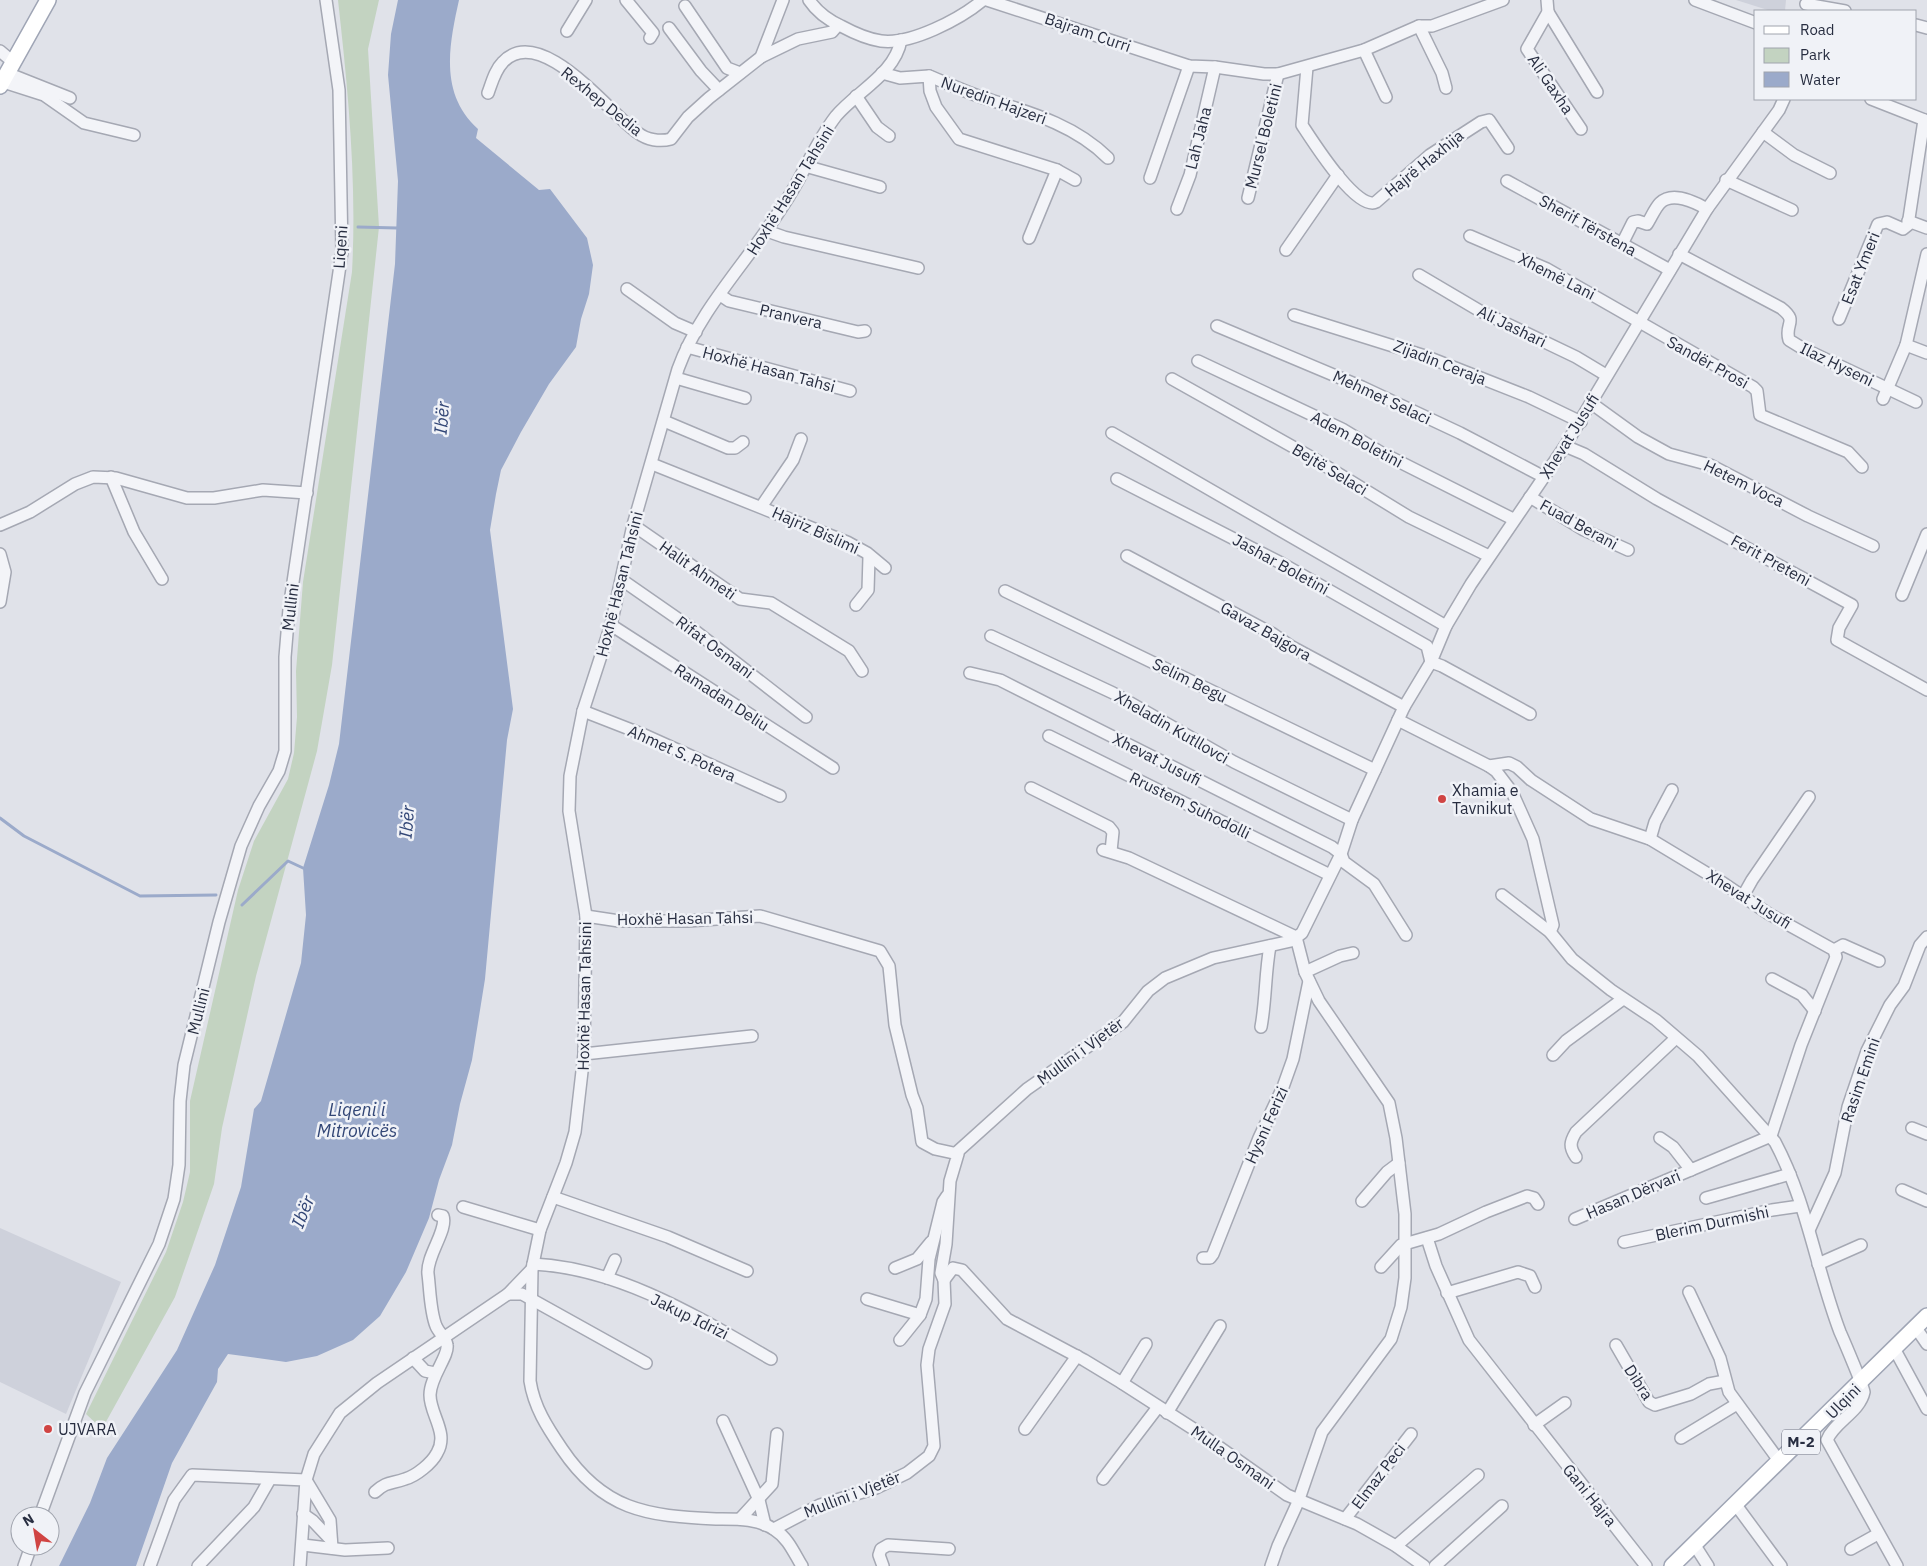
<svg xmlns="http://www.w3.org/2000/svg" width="1927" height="1566" font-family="'IBM Plex Sans',sans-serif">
	<rect width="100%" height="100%" fill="#e0e2e9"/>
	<g fill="#ced1db">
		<path d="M 1736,0 L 1786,0 L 1785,11 L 1771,11 Z"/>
		<path d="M 0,1228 L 121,1282 L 66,1414 L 0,1382 Z"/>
	</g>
	<path fill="#c3d3c1" d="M 338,0 L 379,0 L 368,49 L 379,227 L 332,665 L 317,751 L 256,976 L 222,1128 L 214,1184 L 175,1297 L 102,1429 L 86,1414 L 166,1252 L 183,1202 L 190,1172 L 190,1101 L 238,890 L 254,841 L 288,779 L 294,753 L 297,717 L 296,671 L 303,582 L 352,272 C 357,181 348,90 338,0 Z"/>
	<path fill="#9baaca" d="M 398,0 L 459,0 C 449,45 439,94 478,129 L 476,138 L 539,190 L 550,189 L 587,238 L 593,265 L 589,294 L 581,319 L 576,347 L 549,384 L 521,432 L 501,470 L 496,494 L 490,530 L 513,709 L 507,740 L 485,979 L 472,1060 L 460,1104 L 452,1145 L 439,1180 L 429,1218 L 406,1272 L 380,1316 L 353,1340 L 317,1356 L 286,1362 L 228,1354 L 218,1369 L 217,1382 L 172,1463 L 136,1566 L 59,1566 L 90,1503 L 107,1458 L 177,1350 L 215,1265 L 241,1187 L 254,1109 L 261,1101 L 301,963 L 306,915 L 303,868 L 329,785 L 339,744 L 395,264 L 398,181 L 388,75 L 391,34 Z"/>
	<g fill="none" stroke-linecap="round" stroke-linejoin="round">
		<g stroke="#9baaca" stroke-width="3">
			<path d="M 358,227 L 397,228"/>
			<path d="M 0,818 L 24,836 L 140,896 L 216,895"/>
			<path d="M 242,905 L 288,861 L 303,868"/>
		</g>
		<g stroke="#a5a8b3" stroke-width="14">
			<g id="minor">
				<path d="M 626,0 L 653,33 L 650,38"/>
				<path d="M 809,0 C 817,12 828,20 841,26 C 854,33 867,39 881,41 C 911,45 960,19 983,0"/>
				<path d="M 987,0 L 1189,66 L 1215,67 L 1264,74 L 1278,74 L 1364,50 L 1419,26 L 1432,26 L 1503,0"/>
				<path d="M 1547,0 L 1548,12 L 1527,49 L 1581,129"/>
				<path d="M 1695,0 L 1756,23"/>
				<path d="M 1806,4 L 1845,11"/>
				<path d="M 685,6 L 727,68 L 740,73"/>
				<path d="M 1548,12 L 1597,92"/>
				<path d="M 1916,25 L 1927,28"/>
				<path d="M 1419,26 L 1442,73 L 1446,88"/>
				<path d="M 669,28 L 701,71 L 719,90"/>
				<path d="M 567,31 L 586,0"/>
				<path d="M 1364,50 L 1386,97"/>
				<path d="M 0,51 L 13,62"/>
				<path d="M 761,57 L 798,39 L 832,32 L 838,25"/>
				<path d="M 1307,67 L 1302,125 C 1312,140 1357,212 1376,202 L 1430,155 L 1481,122 L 1489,120 L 1508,148"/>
				<path d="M 7,73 L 70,98"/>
				<path d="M 882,73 L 900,78 L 929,76 L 930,91 L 936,107 L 959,139 L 1057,170 L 1075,180"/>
				<path d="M 929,76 C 947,83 965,92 984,98 C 1028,112 1074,124 1108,158"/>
				<path d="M 0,81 L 44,95 L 84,123 L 134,135"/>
				<path d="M 488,93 C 492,82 495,70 503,62 C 541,22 611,115 638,133 C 647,140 660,142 671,139 L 688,117 L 709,98 L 761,57 L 783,0"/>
				<path d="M 856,96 L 877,127 L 889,136"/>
				<path d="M 1871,99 L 1927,121"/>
				<path d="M 1763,132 L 1794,155 L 1830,173"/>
				<path d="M 805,166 L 880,187"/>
				<path d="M 1150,178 L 1189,66"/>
				<path d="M 1726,180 L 1792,210"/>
				<path d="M 1507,181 L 1670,270"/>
				<path d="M 1248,198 L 1278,74"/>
				<path d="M 1177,209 L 1190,175 L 1215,67"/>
				<path d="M 1908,221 L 1927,228"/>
				<path d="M 767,231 L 784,237 L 918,268"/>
				<path d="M 1470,236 L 1547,269 L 1753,387 L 1757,391 L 1760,415 L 1848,452 L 1862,467"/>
				<path d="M 1029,238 L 1057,170"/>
				<path d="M 1622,244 L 1633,222 L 1638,221 L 1647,224 C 1651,218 1655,208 1660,203 C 1672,191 1695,202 1707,209"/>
				<path d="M 1286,250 L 1338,175"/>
				<path d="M 1679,254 L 1781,308 C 1799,322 1784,323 1789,340 L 1802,348 L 1916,402"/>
				<path d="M 1419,275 L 1480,311 L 1576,357 L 1606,375"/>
				<path d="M 627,289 L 675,323 L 696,332"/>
				<path d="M 720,295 L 729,301 L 858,332 L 865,331"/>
				<path d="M 1294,315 L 1425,356 L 1529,397 L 1581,422"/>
				<path d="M 1839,319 L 1878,224 L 1887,222 L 1903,229 L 1908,225 L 1924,120"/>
				<path d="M 1217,326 L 1362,387 L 1460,433 L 1544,477"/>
				<path d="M 1906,345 L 1927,353"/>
				<path d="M 687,347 L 850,391"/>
				<path d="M 1198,361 L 1342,429 L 1380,452 L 1513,519"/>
				<path d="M 676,378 L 745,398"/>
				<path d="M 1172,379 L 1311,457 L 1409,517 L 1489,556"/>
				<path d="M 1883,399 L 1906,345 L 1927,254"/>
				<path d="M 1591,403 L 1638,437 L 1669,454 L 1710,465 L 1808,516 L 1873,546"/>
				<path d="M 664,421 L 728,448 L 735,448 L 743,442"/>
				<path d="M 1112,433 L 1446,626"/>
				<path d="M 1565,446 L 1584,454 L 1657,499 L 1852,605 L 1839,628 L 1837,640 L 1927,690"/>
				<path d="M 652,464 L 847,542 L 867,553 L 885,568"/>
				<path d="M 111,477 L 134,532 L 162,579"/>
				<path d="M 1117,479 L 1281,563 L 1427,646 L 1431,662 L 1442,666 L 1530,714"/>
				<path d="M 1530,497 L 1584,530 L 1628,550"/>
				<path d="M 761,507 L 793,460 L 801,439"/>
				<path d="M 0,525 L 30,512 L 75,484 L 93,477 L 116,478 L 187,498 L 214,498 L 263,490 L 307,493"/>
				<path d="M 633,525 L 740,599 L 771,603 L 849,651 L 862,671"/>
				<path d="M 0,554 L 5,572 L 0,602"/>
				<path d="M 1127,556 L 1273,634 L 1292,647 L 1404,707"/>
				<path d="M 622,580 L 694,630 L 806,717"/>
				<path d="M 1005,591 L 1375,770"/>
				<path d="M 1902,595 L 1927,534"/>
				<path d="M 856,605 L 868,590 L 869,557"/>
				<path d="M 611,625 L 833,768"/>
				<path d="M 991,636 L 1113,693 L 1234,762 L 1352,820"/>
				<path d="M 970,673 L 1000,680 L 1332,847 L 1341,854 L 1344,862 L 1374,884 L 1406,935"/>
				<path d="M 583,711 L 642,734 L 780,796"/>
				<path d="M 1398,720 L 1489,766 L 1496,771 L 1512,792 L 1533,839 L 1553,925 L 1550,932"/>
				<path d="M 1049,736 L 1330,875"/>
				<path d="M 1489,766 L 1509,763 L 1517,767 L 1531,780 L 1591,819 L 1650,839 L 1723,883 L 1769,914 L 1834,950 L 1836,957 L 1801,1045 L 1771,1136 L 1575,1219"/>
				<path d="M 1031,788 L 1109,827 L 1113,832 L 1111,851"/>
				<path d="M 1650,839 L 1655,822 L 1672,790"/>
				<path d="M 1103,850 L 1129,858 L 1296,937"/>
				<path d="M 1502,895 L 1550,932 L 1572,959 L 1611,990 L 1656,1020 L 1698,1056 L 1775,1142 C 1807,1202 1816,1269 1840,1332 C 1844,1341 1864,1388 1864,1392 C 1860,1412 1834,1422 1827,1440 L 1897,1566"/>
				<path d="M 1743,896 L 1752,880 L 1809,797"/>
				<path d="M 586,916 L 619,921 L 688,921 L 760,916 L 880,951 L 889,966 L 895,1025 L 912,1095 L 917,1108 L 922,1142 L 935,1149 L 958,1154 L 950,1181 L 946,1244 L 941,1273 L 944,1280 L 945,1304 L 929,1349 L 927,1365 L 933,1434 L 934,1446 L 929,1456 L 907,1473 L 876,1488 L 820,1505 L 774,1529"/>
				<path d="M 1834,950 L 1843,945 L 1879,961"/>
				<path d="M 1305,972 L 1340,956 L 1353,953"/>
				<path d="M 1772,979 L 1802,995 L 1815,1011"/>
				<path d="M 1261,1027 C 1266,1000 1265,973 1270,946"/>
				<path d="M 584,1054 L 752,1036"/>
				<path d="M 1553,1055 L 1566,1041 L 1623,999"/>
				<path d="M 1912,1128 L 1927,1134"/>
				<path d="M 1660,1138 L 1673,1147 L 1691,1170"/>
				<path d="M 956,1153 L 1027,1089 L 1123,1022 L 1148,991 L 1165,978 L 1213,958 L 1291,941 L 1302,933 L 1341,854 L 1352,820 L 1404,707 L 1431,662 L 1446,626 L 1471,584 L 1565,446 L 1707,209 L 1779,110 L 1784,99"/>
				<path d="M 1576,1157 C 1569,1147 1570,1142 1576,1132 L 1676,1038"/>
				<path d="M 1902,1190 L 1927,1201"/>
				<path d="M 553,1197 L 668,1237 L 747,1271"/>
				<path d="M 1706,1198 L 1790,1174"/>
				<path d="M 1362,1201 L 1387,1172 L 1399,1163"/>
				<path d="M 463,1207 L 540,1230"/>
				<path d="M 1810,1228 L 1835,1173 L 1848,1107 L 1867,1051 L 1890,1005 L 1904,986 L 1920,945 L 1927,937"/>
				<path d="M 1427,1238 L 1436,1266 L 1469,1340 L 1646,1566"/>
				<path d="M 1624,1242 L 1772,1210 L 1800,1206"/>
				<path d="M 1203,1258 L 1210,1258 L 1213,1254 L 1259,1138 L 1283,1087 L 1293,1059 L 1309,981"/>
				<path d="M 533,1264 C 619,1268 698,1317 771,1359"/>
				<path d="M 1818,1264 L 1861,1245"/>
				<path d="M 1381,1267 L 1401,1245 L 1439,1234 L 1486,1212 L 1527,1196 L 1534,1198 L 1538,1204"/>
				<path d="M 895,1268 L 917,1259 L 931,1242"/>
				<path d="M 607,1278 L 615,1260"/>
				<path d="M 944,1280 L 953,1268 L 962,1270 L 1007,1319 L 1084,1360 L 1122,1383 L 1192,1428 L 1287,1495 L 1357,1524 L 1396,1546 L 1424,1566"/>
				<path d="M 1689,1292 L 1720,1358 L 1729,1392 L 1780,1462"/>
				<path d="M 1447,1293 L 1518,1272 L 1530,1276 L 1535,1287"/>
				<path d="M 508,1294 L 522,1294 L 646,1363"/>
				<path d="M 867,1299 L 920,1315"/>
				<path d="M 1916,1328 L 1927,1344"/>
				<path d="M 900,1340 L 920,1315 L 926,1299 L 929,1259 L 943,1202 L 947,1196"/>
				<path d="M 1616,1345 L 1649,1402 L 1655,1405 L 1691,1394 L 1709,1384 L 1725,1381"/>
				<path d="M 1895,1350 L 1927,1409"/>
				<path d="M 413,1358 L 425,1371 L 435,1373"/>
				<path d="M 1122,1383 L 1146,1344"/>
				<path d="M 1167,1413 L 1220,1326"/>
				<path d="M 723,1421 L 759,1500 L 765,1525"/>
				<path d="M 1534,1425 L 1565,1403"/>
				<path d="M 1025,1429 L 1077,1356"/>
				<path d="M 1681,1438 L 1737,1404"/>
				<path d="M 1103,1479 L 1158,1407"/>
				<path d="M 375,1492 C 387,1481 391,1484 405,1479 C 416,1476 432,1463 437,1453 C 449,1433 430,1415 430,1395 C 430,1377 449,1356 447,1345 C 446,1338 439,1333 436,1326 C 430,1311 430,1289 428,1274 C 426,1256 448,1230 443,1216 L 438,1215"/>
				<path d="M 1736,1505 L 1781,1566"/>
				<path d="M 303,1514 L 313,1521 L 331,1540"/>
				<path d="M 40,1516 L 85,1393 L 159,1244 L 174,1199 L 179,1165 L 180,1101 L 184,1065 L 219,922 L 241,846 L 259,806 L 279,771 L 285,751 L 285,657 L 289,609 L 342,252 L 339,90 L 326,0"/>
				<path d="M 740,1519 L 772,1484 L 777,1434"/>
				<path d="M 1345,1519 L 1411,1434"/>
				<path d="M 1694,1544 L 1708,1566"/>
				<path d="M 303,1545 L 345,1550 L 388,1548"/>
				<path d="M 1396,1546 L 1478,1475"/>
				<path d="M 1851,1549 L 1878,1534"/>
				<path d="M 24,1566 L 31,1546"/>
				<path d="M 150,1566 L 174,1500 L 192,1475 L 306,1480 L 330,1520 L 332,1548"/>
				<path d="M 198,1566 L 254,1507 L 270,1479"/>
				<path d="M 300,1566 L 306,1480 L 314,1454 L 340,1413 L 377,1383 L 508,1294 L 532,1269"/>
				<path d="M 802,1566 C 794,1553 788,1538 775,1530 C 758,1518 736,1519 716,1519 C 646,1516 603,1510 562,1449 C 547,1427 534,1407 530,1381 L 532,1269 L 540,1230 L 566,1163 L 575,1132 L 584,1054 L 586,916 L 569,811 L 570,776 L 583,711 L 611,625 L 633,525 L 678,369 C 700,308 750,259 784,204 C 803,176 815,143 836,116 C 857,91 895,74 901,40"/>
				<path d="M 883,1566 L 879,1555 L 881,1549 L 888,1545 L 949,1549"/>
				<path d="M 1271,1566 L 1278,1546 L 1298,1502 L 1322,1432 L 1391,1339 L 1401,1307 L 1405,1278 L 1405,1214 L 1396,1138 L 1389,1103 L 1319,1001 L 1305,972 L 1296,937"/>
				<path d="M 1435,1566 L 1502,1506"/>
			</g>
		</g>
		<g stroke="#9fa5b5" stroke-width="18">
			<g id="major">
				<path d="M 0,86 L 48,0"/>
				<path d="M 1672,1566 L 1927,1316"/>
			</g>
		</g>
		<use href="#minor" stroke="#f3f4f8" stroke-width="11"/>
		<use href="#major" stroke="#fff" stroke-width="15"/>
	</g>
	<g fill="#d04443" stroke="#f0f2f7" stroke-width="2">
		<circle cx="1442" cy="799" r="5"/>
		<circle cx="48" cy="1429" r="5"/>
	</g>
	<g text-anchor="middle" stroke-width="5" stroke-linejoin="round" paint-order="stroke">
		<rect fill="#f0f2f7" stroke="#646978" stroke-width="1" x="1782" y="1429.5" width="38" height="25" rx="4"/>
		<g font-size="15" font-weight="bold" fill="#282e41">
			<text x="1801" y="1447">M-2</text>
		</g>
		<g font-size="16" fill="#282e41" stroke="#f0f2f7">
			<text transform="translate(1088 32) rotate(19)" y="6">Bajram Curri</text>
			<text transform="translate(1551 84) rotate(56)" y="6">Ali Gaxha</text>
			<text transform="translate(994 100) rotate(20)" y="6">Nuredin Hajzeri</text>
			<text transform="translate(602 101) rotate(39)" y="6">Rexhep Dedia</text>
			<text transform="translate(1263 136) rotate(-76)" y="6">Mursel Boletini</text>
			<text transform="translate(1198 138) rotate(-76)" y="6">Lah Jaha</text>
			<text transform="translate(1424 163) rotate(-39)" y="6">Hajrë Haxhija</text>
			<text transform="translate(790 190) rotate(-58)" y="6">Hoxhë Hasan Tahsini</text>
			<text transform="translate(1588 225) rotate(29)" y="6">Sherif Tërstena</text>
			<text transform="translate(340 247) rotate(-86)" y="6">Liqeni</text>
			<text transform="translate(1860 268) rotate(-68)" y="6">Esat Ymeri</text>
			<text transform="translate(1557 276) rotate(27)" y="6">Xhemë Lani</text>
			<text transform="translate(791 316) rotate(13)" y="6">Pranvera</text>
			<text transform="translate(1512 326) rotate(26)" y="6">Ali Jashari</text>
			<text transform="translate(1440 362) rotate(21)" y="6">Zijadin Ceraja</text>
			<text transform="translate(1708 362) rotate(29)" y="6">Sandër Prosi</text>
			<text transform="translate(1837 364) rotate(26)" y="6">Ilaz Hyseni</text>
			<text transform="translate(769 369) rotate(15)" y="6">Hoxhë Hasan Tahsi</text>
			<text transform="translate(1382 397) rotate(25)" y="6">Mehmet Selaci</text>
			<text transform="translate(1569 436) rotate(-58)" y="6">Xhevat Jusufi</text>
			<text transform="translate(1357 439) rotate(28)" y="6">Adem Boletini</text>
			<text transform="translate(1330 469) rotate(31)" y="6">Bejtë Selaci</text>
			<text transform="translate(1744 483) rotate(26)" y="6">Hetem Voca</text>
			<text transform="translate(1579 524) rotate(29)" y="6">Fuad Berani</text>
			<text transform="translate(816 530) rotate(24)" y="6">Hajriz Bislimi</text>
			<text transform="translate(1771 560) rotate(29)" y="6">Ferit Preteni</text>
			<text transform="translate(1281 564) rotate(29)" y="6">Jashar Boletini</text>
			<text transform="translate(698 570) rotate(35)" y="6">Halit Ahmeti</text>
			<text transform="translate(619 584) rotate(-76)" y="6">Hoxhë Hasan Tahsini</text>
			<text transform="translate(290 607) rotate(-83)" y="6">Mullini</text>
			<text transform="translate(1266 631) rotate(30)" y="6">Gavaz Bajgora</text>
			<text transform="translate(715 647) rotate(37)" y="6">Rifat Osmani</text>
			<text transform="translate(1190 680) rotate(26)" y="6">Selim Begu</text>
			<text transform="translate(722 697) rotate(33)" y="6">Ramadan Deliu</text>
			<text transform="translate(1172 727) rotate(30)" y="6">Xheladin Kutllovci</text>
			<text transform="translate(682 753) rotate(24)" y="6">Ahmet S. Potera</text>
			<text transform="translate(1157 759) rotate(27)" y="6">Xhevat Jusufi</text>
			<text transform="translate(1190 805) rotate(26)" y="6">Rrustem Suhodolli</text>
			<text transform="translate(1749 899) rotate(32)" y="6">Xhevat Jusufi</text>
			<text transform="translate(685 918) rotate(-1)" y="6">Hoxhë Hasan Tahsi</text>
			<text transform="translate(584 996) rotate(-89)" y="6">Hoxhë Hasan Tahsini</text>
			<text transform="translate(198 1011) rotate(-76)" y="6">Mullini</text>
			<text transform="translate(1080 1051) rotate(-36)" y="6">Mullini i Vjetër</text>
			<text transform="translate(1860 1080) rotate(-71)" y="6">Rasim Emini</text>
			<text transform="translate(1266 1125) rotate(-66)" y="6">Hysni Ferizi</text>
			<text transform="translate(1633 1194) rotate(-23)" y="6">Hasan Dërvari</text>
			<text transform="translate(1712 1223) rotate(-12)" y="6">Blerim Durmishi</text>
			<text transform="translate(690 1316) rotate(26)" y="6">Jakup Idrizi</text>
			<text transform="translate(1639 1382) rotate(57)" y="6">Dibra</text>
			<text transform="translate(1843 1401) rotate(-45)" y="6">Ulqini</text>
			<text transform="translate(1233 1457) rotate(35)" y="6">Mulla Osmani</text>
			<text transform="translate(1378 1476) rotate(-53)" y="6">Elmaz Peci</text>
			<text transform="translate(852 1494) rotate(-21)" y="6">Mullini i Vjetër</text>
			<text transform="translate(1590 1495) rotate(51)" y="6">Gani Hajra</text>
		</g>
		<g font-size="16" fill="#282e41" stroke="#f0f2f7" text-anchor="start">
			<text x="1452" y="796">Xhamia e<tspan x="1452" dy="18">Tavnikut</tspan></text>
			<text x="58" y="1435">UJVARA</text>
		</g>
		<g font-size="18" font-style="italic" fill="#324676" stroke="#f0f2f7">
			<text transform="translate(442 418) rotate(-85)" y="6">Ibër</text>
			<text transform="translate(407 822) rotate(-85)" y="6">Ibër</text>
			<text x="357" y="1116">Liqeni i<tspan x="357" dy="21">Mitrovicës</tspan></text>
			<text transform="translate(303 1212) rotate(-68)" y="6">Ibër</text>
		</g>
	</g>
	<rect x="1754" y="10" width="162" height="90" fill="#f0f2f7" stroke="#a0a4ae"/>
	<rect x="1764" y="26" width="25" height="8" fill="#ffffff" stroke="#a0a4ae"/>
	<text x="1800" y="35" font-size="15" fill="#282e41">Road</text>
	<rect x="1764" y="48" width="25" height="15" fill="#c3d3c1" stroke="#a0a4ae"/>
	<text x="1800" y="60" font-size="15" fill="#282e41">Park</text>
	<rect x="1764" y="72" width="25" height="15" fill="#9baaca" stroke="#a0a4ae"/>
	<text x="1800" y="85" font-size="15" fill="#282e41">Water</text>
	<g transform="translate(35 1531) rotate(329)"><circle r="24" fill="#f0f2f7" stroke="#a0a4ae"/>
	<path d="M0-4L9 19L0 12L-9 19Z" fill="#d04443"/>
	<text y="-8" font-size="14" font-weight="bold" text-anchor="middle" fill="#282e41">N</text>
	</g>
</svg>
